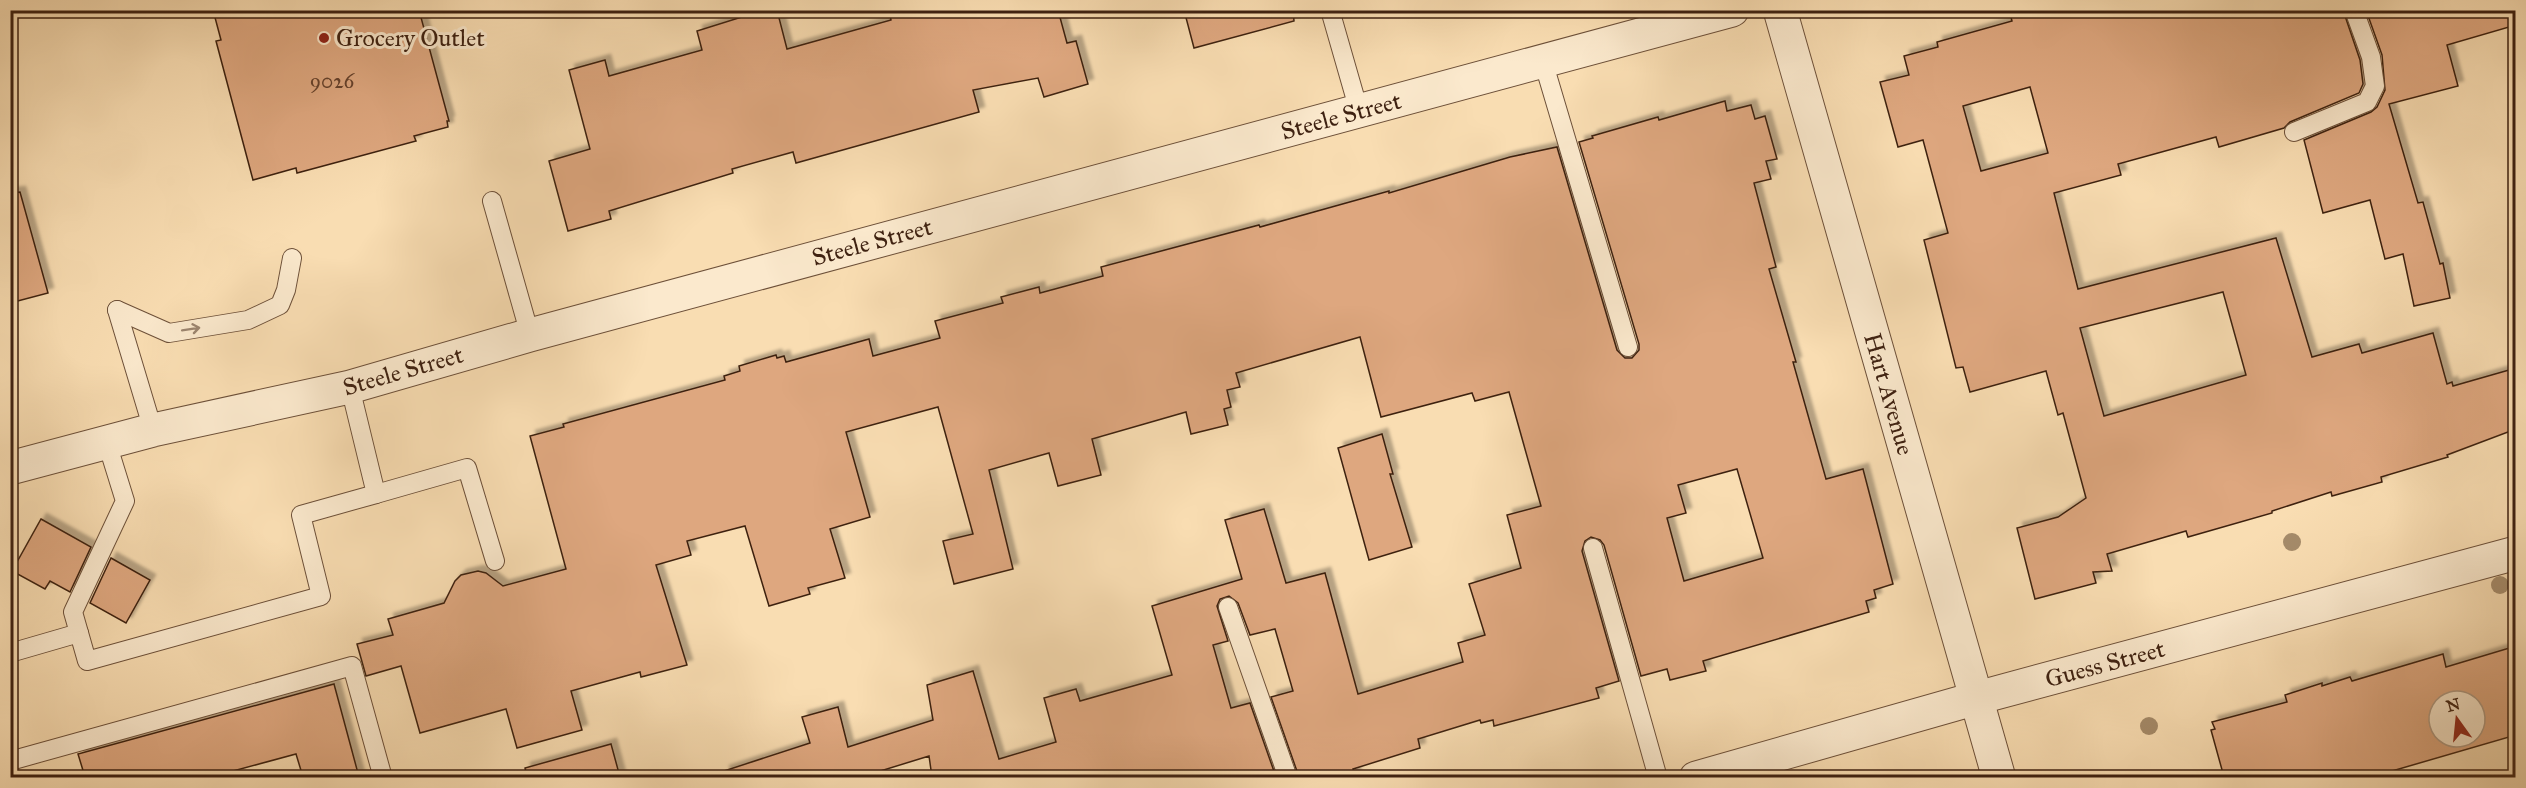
<svg xmlns="http://www.w3.org/2000/svg" width="2526" height="788" font-family="'IM FELL Great Primer',serif">
	<defs>
		<filter id="shadow"><feDropShadow dx="5.5" dy="-5.5" stdDeviation="1.5" flood-color="#0004"/></filter>
	</defs>
	<rect width="100%" height="100%" fill="#f9ddb2"/>
	<filter id="stains"><feTurbulence type="fractalNoise" baseFrequency=".00333" numOctaves="4"/><feColorMatrix values="0 0 0 0 .2 0 0 0 0 .09 0 0 0 0 .02 0 0 0 .5 -.17"/></filter>
	<radialGradient id="worn" r=".72"><stop offset=".6" stop-color="#630" stop-opacity="0"/><stop offset="1" stop-color="#630" stop-opacity=".3"/></radialGradient>
	<g fill="#dea77f" stroke="#3e2111" stroke-width="1.5" fill-rule="evenodd" filter="url(#shadow)">
		<path d="M 213,10 L 419,10 L 449,121 L 447,121 L 448,127 L 414,136 L 416,141 L 297,173 L 296,168 L 253,180 L 216,41 L 221,40 Z"/>
		<path d="M 764,10 L 777,10 L 787,49 L 891,20 L 889,10 L 1058,10 L 1067,43 L 1076,41 L 1088,84 L 1044,97 L 1038,78 L 973,90 L 979,112 L 796,163 L 793,152 L 732,169 L 733,173 L 609,211 L 611,219 L 568,231 L 549,161 L 590,149 L 569,70 L 605,60 L 609,76 L 702,50 L 697,31 Z"/>
		<path d="M 1184,10 L 1293,10 L 1294,21 L 1194,48 Z"/>
		<path d="M 2009,10 L 2343,10 L 2360,60 L 2363,84 L 2359,93 L 2290,122 L 2284,128 L 2219,147 L 2216,137 L 2118,164 L 2121,175 L 2054,193 L 2078,289 L 2276,238 L 2312,357 L 2359,344 L 2362,353 L 2433,333 L 2447,384 L 2452,382 L 2453,386 L 2516,368 L 2516,429 L 2447,455 L 2448,457 L 2381,477 L 2382,482 L 2332,496 L 2331,492 L 2272,511 L 2272,513 L 2188,537 L 2186,531 L 2107,554 L 2112,571 L 2093,572 L 2096,583 L 2035,599 L 2017,528 L 2058,517 L 2086,498 L 2063,413 L 2058,415 L 2046,371 L 1970,392 L 1963,367 L 1956,368 L 1924,240 L 1948,233 L 1923,140 L 1898,147 L 1880,82 L 1909,75 L 1904,56 L 1938,47 L 1937,42 L 2012,21 ZM 2030,87 L 2048,153 L 1981,171 L 1963,106 ZM 2223,292 L 2246,375 L 2104,416 L 2080,328 Z"/>
		<path d="M 2366,10 L 2516,10 L 2516,25 L 2447,45 L 2458,86 L 2389,104 L 2418,203 L 2423,202 L 2440,264 L 2443,263 L 2450,298 L 2414,306 L 2403,254 L 2385,259 L 2370,200 L 2323,213 L 2304,140 L 2371,112 L 2377,107 L 2385,90 L 2382,55 Z"/>
		<path d="M 1725,101 L 1727,111 L 1751,105 L 1755,119 L 1765,116 L 1777,159 L 1766,161 L 1771,179 L 1754,183 L 1776,267 L 1769,269 L 1796,362 L 1793,362 L 1826,479 L 1863,469 L 1893,584 L 1874,590 L 1876,598 L 1866,601 L 1869,612 L 1703,661 L 1706,671 L 1670,680 L 1667,669 L 1641,676 L 1604,545 L 1600,540 L 1591,537 L 1585,541 L 1582,551 L 1619,681 L 1596,688 L 1599,698 L 1494,726 L 1493,720 L 1481,723 L 1480,720 L 1418,739 L 1420,748 L 1353,769 L 1356,777 L 1299,777 L 1271,697 L 1293,691 L 1275,629 L 1250,635 L 1238,603 L 1229,596 L 1220,599 L 1217,606 L 1228,641 L 1213,645 L 1231,708 L 1250,703 L 1276,777 L 932,777 L 929,756 L 861,777 L 725,777 L 724,771 L 810,743 L 802,717 L 838,707 L 848,747 L 933,720 L 927,685 L 973,671 L 999,759 L 1056,742 L 1044,698 L 1076,689 L 1080,701 L 1172,675 L 1152,606 L 1242,579 L 1225,520 L 1264,509 L 1286,583 L 1325,573 L 1358,694 L 1463,662 L 1458,643 L 1485,635 L 1469,584 L 1521,568 L 1507,515 L 1541,506 L 1509,392 L 1475,401 L 1472,393 L 1381,417 L 1360,337 L 1236,373 L 1240,387 L 1227,390 L 1231,407 L 1224,409 L 1228,425 L 1191,434 L 1186,412 L 1092,439 L 1101,475 L 1058,486 L 1049,453 L 989,470 L 1013,569 L 954,584 L 943,541 L 973,534 L 938,407 L 846,432 L 870,517 L 830,529 L 845,578 L 808,588 L 810,594 L 769,606 L 745,526 L 687,541 L 691,555 L 656,565 L 687,665 L 641,677 L 640,672 L 571,691 L 582,730 L 517,748 L 506,709 L 420,733 L 401,666 L 366,676 L 357,644 L 393,635 L 388,619 L 444,603 L 455,581 L 461,575 L 478,571 L 486,573 L 503,586 L 566,569 L 530,436 L 564,427 L 563,424 L 725,380 L 724,376 L 740,371 L 739,366 L 776,355 L 777,358 L 784,356 L 786,362 L 869,339 L 873,356 L 940,338 L 935,321 L 1003,303 L 1001,297 L 1039,287 L 1040,293 L 1103,276 L 1101,267 L 1259,225 L 1260,227 L 1389,191 L 1389,193 L 1510,157 L 1557,147 L 1617,350 L 1625,358 L 1632,358 L 1639,350 L 1639,344 L 1579,142 L 1593,138 L 1592,136 L 1658,117 L 1659,120 ZM 1737,469 L 1763,558 L 1684,581 L 1667,518 L 1686,513 L 1678,485 Z"/>
		<path d="M 20,192 L 48,293 L 10,303 L 10,193 Z"/>
		<path d="M 1382,434 L 1393,474 L 1390,474 L 1412,547 L 1369,560 L 1338,448 Z"/>
		<path d="M 41,519 L 91,547 L 70,592 L 50,581 L 45,589 L 12,571 Z"/>
		<path d="M 111,558 L 150,580 L 126,623 L 90,603 Z"/>
		<path d="M 2516,646 L 2516,735 L 2392,771 L 2394,777 L 2224,777 L 2211,730 L 2215,729 L 2212,722 L 2287,702 L 2285,695 L 2322,683 L 2322,686 L 2350,677 L 2352,681 L 2443,654 L 2446,667 ZM 2439,701 L 2475,701 L 2475,737 L 2439,737 Z"/>
		<path d="M 334,684 L 359,777 L 303,777 L 296,754 L 211,777 L 85,777 L 78,754 Z"/>
		<path d="M 611,744 L 620,777 L 527,777 L 525,768 Z"/>
	</g>
	<g fill="none" stroke-linecap="round" stroke-linejoin="round">
		<g stroke="#6d5039" stroke-width="20">
			<g id="lane">
				<path d="M 1330,10 L 1359,111"/>
				<path d="M 1543,61 L 1628,347"/>
				<path d="M 2294,132 L 2367,102 L 2375,86 L 2371,57 L 2354,10"/>
				<path d="M 492,201 L 530,335"/>
				<path d="M 117,310 L 169,333 L 248,320 L 280,305 L 286,290 L 292,258"/>
				<path d="M 117,310 L 153,430"/>
				<path d="M 107,443 L 125,501 L 73,612 L 87,661 L 321,596 L 301,515 L 376,494 L 350,387"/>
				<path d="M 376,494 L 467,468 L 495,561"/>
				<path d="M 1593,548 L 1658,778"/>
				<path d="M 1228,607 L 1288,778"/>
				<path d="M 10,653 L 79,633"/>
				<path d="M 10,761 L 352,666 L 383,778"/>
			</g>
		</g>
		<g stroke="#6d5039" stroke-width="35">
			<g id="street">
				<path d="M 1780,10 L 1999,778"/>
				<path d="M 10,468 L 153,430 L 350,387 L 530,335 L 1732,10"/>
				<path d="M 1696,778 L 1977,698 L 2516,553"/>
			</g>
		</g>
		<use href="#lane" stroke="#fbe9cd" stroke-width="18"/>
		<use href="#street" stroke="#fbe9cd" stroke-width="33"/>
	</g>
	<g fill="#a58b6a">
		<circle cx="2292" cy="542" r="9"/>
		<circle cx="2500" cy="585" r="9"/>
		<circle cx="2149" cy="726" r="9"/>
	</g>
	<defs><path id="oneway-shaft" d="M-6 0H5M1.5-3L5.5 0L1.5 3" fill="none" stroke-width="1.6" stroke-linecap="round" stroke-linejoin="round" transform="scale(1.5)"/></defs>
	<use stroke="#9c856f" href="#oneway-shaft" transform="translate(191 329) rotate(-9)"/>
	<circle fill="#8f2418" stroke="#fbe9cd" stroke-width="2" cx="324" cy="38" r="6"/>
	<g text-anchor="middle" stroke-width="6" stroke-linejoin="round" paint-order="stroke">
		<g font-size="21" fill="#66422c">
			<text x="332" y="88">9026</text>
		</g>
		<g font-size="24" fill="#3e2111" stroke="#fbe9cd" text-anchor="start">
			<text x="336" y="46">Grocery Outlet</text>
		</g>
		<g font-size="24" fill="#3e2111" stroke="#fbe9cd">
			<text transform="translate(1341 116) rotate(-15)" y="8">Steele Street</text>
			<text transform="translate(872 242) rotate(-15)" y="8">Steele Street</text>
			<text transform="translate(403 371) rotate(-16)" y="8">Steele Street</text>
			<text transform="translate(1889 394) rotate(74)" y="8">Hart Avenue</text>
			<text transform="translate(2105 664) rotate(-15)" y="8">Guess Street</text>
		</g>
	</g>
	<rect width="2526" height="788" fill="none" stroke="#f9ddb2" stroke-width="36"/>
	<rect x="12" y="12" width="2502" height="764" fill="none" stroke="#3e2111" stroke-width="3"/>
	<rect x="18" y="18" width="2490" height="752" fill="none" stroke="#3e2111" stroke-width="1.5"/>
	<g transform="translate(2457 719) rotate(345)"><circle r="28" fill="#fbe9cd" stroke="#af9982" stroke-width="1.5"/>
	<path d="M0-4.5L10 22L0 15L-10 22Z" fill="#8f2418"/>
	<text y="-9" font-size="16" font-weight="bold" text-anchor="middle" fill="#3e2111">N</text>
	</g>
	<rect width="100%" height="100%" filter="url(#stains)"/>
	<rect width="100%" height="100%" fill="url(#worn)"/>
</svg>
